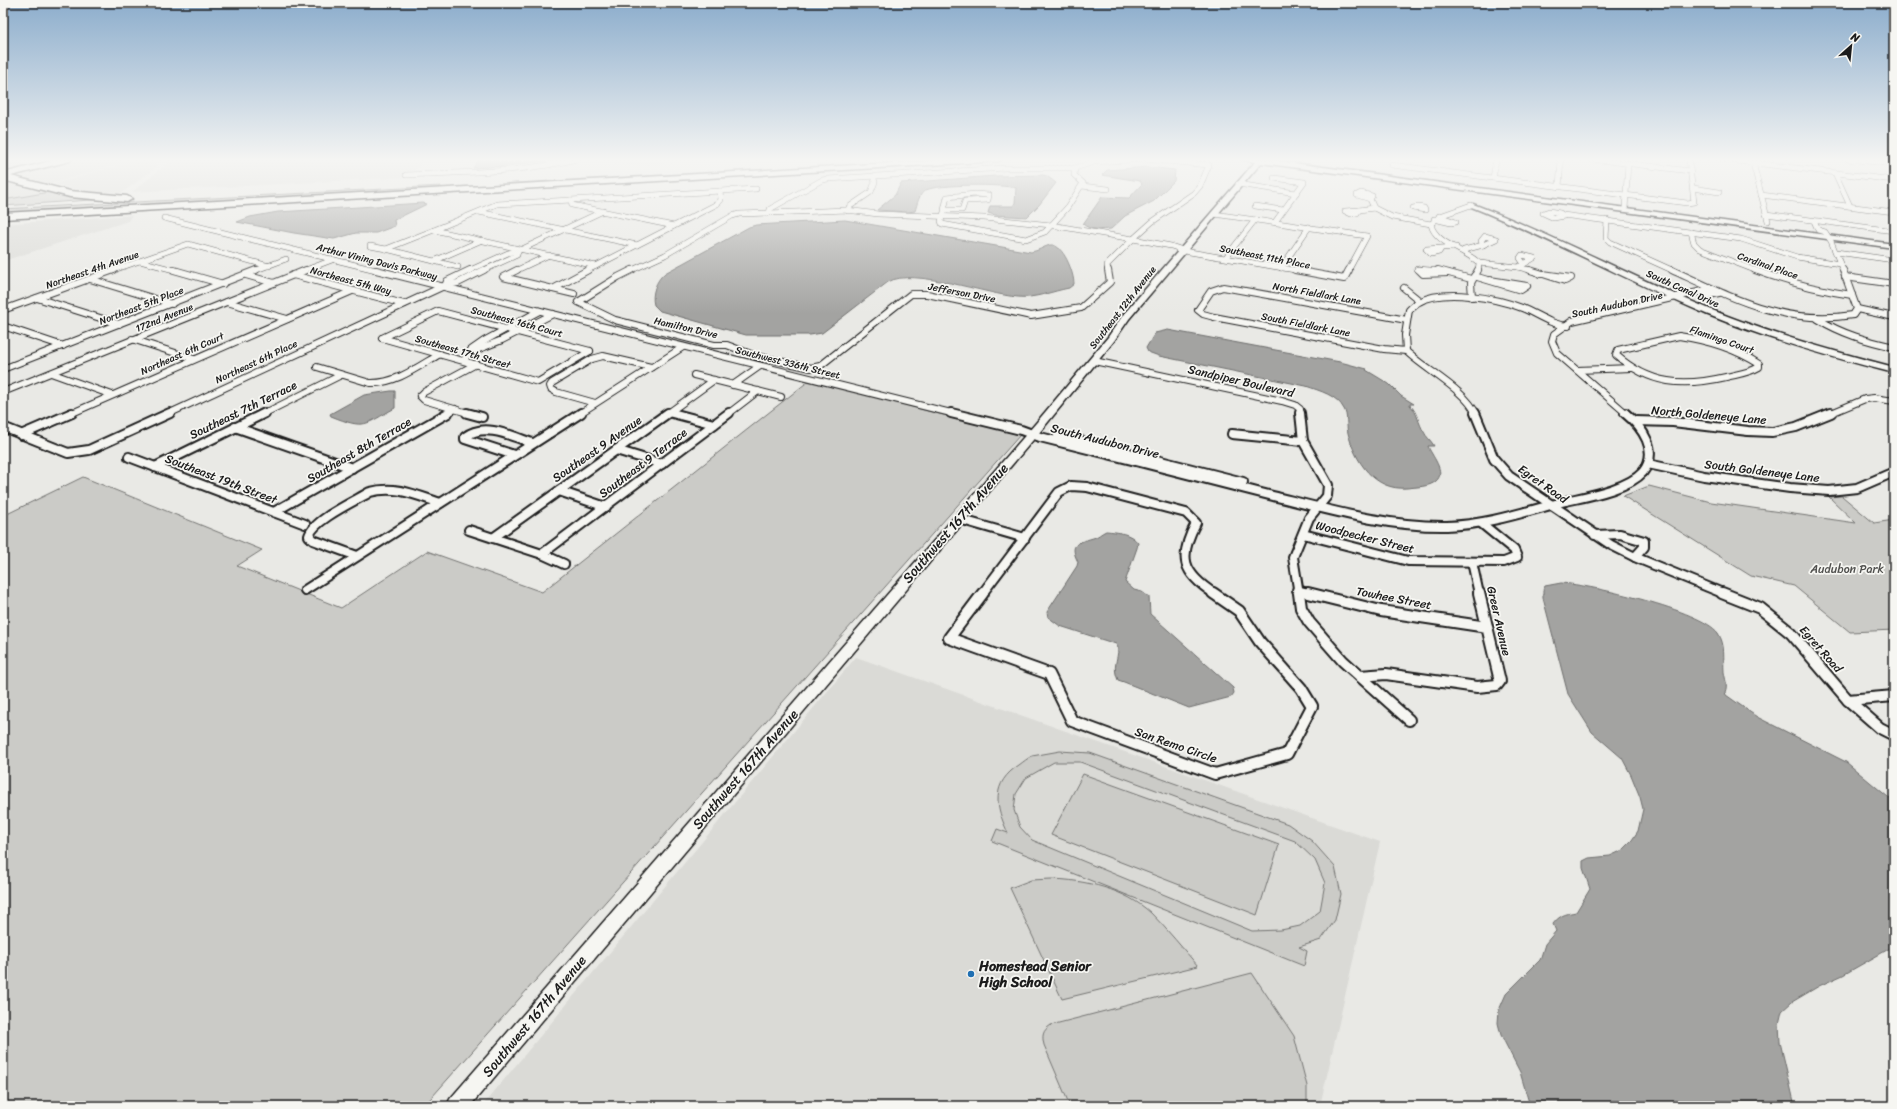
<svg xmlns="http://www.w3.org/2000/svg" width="1897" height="1109" font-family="Sriracha,sans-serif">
	<rect width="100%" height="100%" fill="#e9e9e5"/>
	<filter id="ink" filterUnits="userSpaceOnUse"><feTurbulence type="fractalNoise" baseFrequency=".025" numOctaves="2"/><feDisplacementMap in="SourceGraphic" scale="8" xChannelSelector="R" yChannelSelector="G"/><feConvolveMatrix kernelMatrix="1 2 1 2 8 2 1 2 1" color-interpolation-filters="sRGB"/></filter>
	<g filter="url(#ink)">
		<g fill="#dadad6">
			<path d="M 3,159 L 46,159 L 3,170 Z"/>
			<path d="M 78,159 L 133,160 L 51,184 L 20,176 L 25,173 Z"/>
			<path d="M 173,159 L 423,159 L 412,177 L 132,192 Z"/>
			<path d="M 589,159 L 747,159 L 630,165 Z"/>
			<path d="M 136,160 L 158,166 L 122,193 L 87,192 L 54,184 Z"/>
			<path d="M 3,180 L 50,192 L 3,200 Z"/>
			<path d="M 132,215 L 128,221 L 3,261 L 3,224 Z"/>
			<path d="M 856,657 L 1380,842 L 1320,1106 L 482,1106 Z"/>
		</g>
		<g fill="#cbcbc7" stroke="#747472" fill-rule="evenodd">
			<path d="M 441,186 L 440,188 L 3,213 L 3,209 Z"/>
			<path d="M 50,192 L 70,196 L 105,199 L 3,206 L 3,200 Z"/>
			<path d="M 810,380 L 1020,435 L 424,1106 L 3,1106 L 3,516 L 83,477 L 262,550 L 237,566 L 341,608 L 427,551 L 542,592 Z"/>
			<path d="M 1649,486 L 1711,502 L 1856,523 L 1829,497 L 1842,496 L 1874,523 L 1894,520 L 1894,630 L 1850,632 L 1794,586 L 1751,576 L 1623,496 Z"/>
			<path d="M 1060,751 L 1090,753 L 1288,824 L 1312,841 L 1335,867 L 1341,894 L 1335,920 L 1321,940 L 1299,947 L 1307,951 L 1304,966 L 992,841 L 997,829 L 1008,833 C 995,806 991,783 1019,765 C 1023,762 1028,758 1032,756 C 1041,754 1051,753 1060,751 ZM 1054,762 L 1080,762 L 1295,841 L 1315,860 L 1325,883 L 1320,911 L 1300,926 L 1281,930 L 1252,931 L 1032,840 L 1020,827 L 1014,810 L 1016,794 L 1026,778 Z"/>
			<path d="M 1083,774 L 1279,845 L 1257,915 L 1051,835 Z"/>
			<path d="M 1051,879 C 1085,880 1125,889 1151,913 C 1168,930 1183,949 1198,966 L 1062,999 L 1010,888 L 1031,880 Z"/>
			<path d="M 1252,973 L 1294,1036 L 1307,1086 L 1307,1106 L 1070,1106 L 1044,1045 C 1042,1036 1042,1031 1051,1025 Z"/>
		</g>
		<g fill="#a3a3a1" stroke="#6d6d6c">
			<path d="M 479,159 L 559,159 L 504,166 L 473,168 Z"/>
			<path d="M 1148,167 L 1175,170 L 1174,181 L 1154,201 L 1125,216 L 1111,229 C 1102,230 1089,230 1083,224 L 1102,197 L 1129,198 L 1142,184 L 1140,181 L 1102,175 L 1107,170 Z"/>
			<path d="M 1043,175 L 1047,176 L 1056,183 L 1039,205 L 1027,217 L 995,215 L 988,213 L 990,206 L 1013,206 L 1015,203 L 1016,188 C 1001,184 939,184 926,190 C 919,193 917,205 915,211 L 908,212 L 877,210 L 895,195 L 901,183 L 995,176 Z"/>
			<path d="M 423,203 L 427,204 L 394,220 L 395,226 L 376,233 L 356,233 L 334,239 L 294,233 L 237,222 L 250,217 L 278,212 Z"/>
			<path d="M 845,220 L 1031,252 C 1038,251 1043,247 1050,245 C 1063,243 1074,273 1074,284 L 1069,288 C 1053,291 1034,299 1018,297 C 987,295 913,267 888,282 L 822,333 L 810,335 L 746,335 L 660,311 L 654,305 C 651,294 656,280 665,273 L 749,227 L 756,225 Z"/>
			<path d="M 1168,330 L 1340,362 L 1367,369 L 1366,370 L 1389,384 L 1401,396 L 1414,404 L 1410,404 L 1410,405 C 1418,413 1418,423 1424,432 C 1426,437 1431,440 1434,446 L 1428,446 C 1431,455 1447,472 1436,481 C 1430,487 1415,487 1407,488 C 1374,491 1355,461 1348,433 C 1346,425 1348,415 1344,409 C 1337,395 1320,391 1306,386 L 1159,356 L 1148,352 L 1146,348 L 1155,333 Z"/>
			<path d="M 391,391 L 395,391 L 395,408 C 364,425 366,430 331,416 L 330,414 L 364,395 Z"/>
			<path d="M 1106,531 C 1117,532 1131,533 1138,543 L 1137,548 L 1125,582 L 1134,590 L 1142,592 L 1149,597 L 1150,614 L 1233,688 L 1234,693 L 1231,697 L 1189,708 L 1124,682 L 1118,680 C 1112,666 1118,661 1118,648 L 1116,644 L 1060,626 L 1048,617 L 1047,612 L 1077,566 L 1078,562 C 1069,544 1076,543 1093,538 C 1098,537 1101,533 1106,531 Z"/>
			<path d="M 1561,583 C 1591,585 1701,610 1718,633 C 1726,645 1723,658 1724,672 C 1725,679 1728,685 1725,692 L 1726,695 L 1757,717 L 1846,762 L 1894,802 L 1894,946 L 1843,975 L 1819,986 L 1792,1002 L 1782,1011 L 1779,1024 L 1780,1042 L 1795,1106 L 1530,1106 L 1520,1072 L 1501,1035 L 1498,1023 L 1499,1010 L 1506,994 L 1540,960 L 1545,944 L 1556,931 L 1553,924 C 1560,915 1565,914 1576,912 L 1590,889 L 1583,868 L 1583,861 L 1589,858 L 1610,856 L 1621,851 L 1632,840 L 1638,831 L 1643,809 L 1640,797 L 1631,775 L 1622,758 L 1592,732 L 1568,694 L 1543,598 L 1543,590 L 1545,586 Z"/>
		</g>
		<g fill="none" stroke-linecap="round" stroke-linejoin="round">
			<g stroke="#1c1c1c" stroke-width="6">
				<g id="street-far3">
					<path d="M 1592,159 L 1690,171"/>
					<path d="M 1722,159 L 1894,180"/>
					<path d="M 1848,159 L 1894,164"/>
					<path d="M 1753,163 L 1768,221"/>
					<path d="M 1392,165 L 1687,203 L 1694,202 L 1689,159"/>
					<path d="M 1835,173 L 1850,206"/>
					<path d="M 406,175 C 464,172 521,173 577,159"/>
					<path d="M 1274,178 L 1304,182 L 1275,222"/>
					<path d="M 1493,178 L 1496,160"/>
					<path d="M 1238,184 L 1296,193"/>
					<path d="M 1082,186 L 1108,189"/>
					<path d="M 1559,187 L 1561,159"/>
					<path d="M 1693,188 L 1719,192"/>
					<path d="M 1361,193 L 1372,196 L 1370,199 L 1357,195 Z"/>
					<path d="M 975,194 L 989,195 L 988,200 L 965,201 L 962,210 L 944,210 L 947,197 Z"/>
					<path d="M 1761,195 L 1894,212"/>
					<path d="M 1370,199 L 1374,208"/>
					<path d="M 571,200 L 497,204 L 434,230 L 596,266 L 717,204 L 721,200 L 720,191 L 756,189"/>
					<path d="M 1471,205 L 1440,216 L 1431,224 C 1434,243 1466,250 1479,263 L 1478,271"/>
					<path d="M 1255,206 L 1283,210"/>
					<path d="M 1418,207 L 1424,208 L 1425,210 L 1413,208 Z"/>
					<path d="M 1625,209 L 1628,163"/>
					<path d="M 1359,210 L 1357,213 L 1351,214 L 1345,211 Z"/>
					<path d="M 1359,210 L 1374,208 L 1392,217 L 1431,224"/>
					<path d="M 848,211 L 849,207 L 871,192 L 875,182 L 873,176"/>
					<path d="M 1549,211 L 1560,213 L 1564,216 L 1554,218 L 1543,213 Z"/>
					<path d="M 479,212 L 637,245"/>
					<path d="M 944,212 L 941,221 L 942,224 L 1026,239 L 1045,232 L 1067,208 L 1083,183 L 1074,175 L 1075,168"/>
					<path d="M 769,213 L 770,209 L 822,180 L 828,179 L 1005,168 L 1075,168 L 1094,162 L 1144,159 L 1209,165 L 1200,186 L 1194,193 L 1152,222 L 1133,239"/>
					<path d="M 769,213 L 847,210 L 878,214 L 984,218 L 1051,225 L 1133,239"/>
					<path d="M 1214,214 L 1367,236 L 1348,271"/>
					<path d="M 1766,214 L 1894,231"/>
					<path d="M 1563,215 L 1741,239 L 1797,257 L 1840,264"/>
					<path d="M 164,218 L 380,271"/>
					<path d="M 1434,219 L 1451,223 L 1456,222 L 1439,216"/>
					<path d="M 1607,220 L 1606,238 L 1610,242 L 1674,271"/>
					<path d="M 1814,221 L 1818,230 L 1825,232 L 1831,241 L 1843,271"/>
					<path d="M 674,226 L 572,205 L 571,200 L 720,191"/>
					<path d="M 434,230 L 386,249 L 458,267"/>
					<path d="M 1691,232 L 1694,243 L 1700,249 L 1757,271"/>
					<path d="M 1485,236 L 1496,239 L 1483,245 L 1481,241 Z"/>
					<path d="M 1133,239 L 1171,246 L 1183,250"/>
					<path d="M 370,246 L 386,249"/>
					<path d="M 1441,249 L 1439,252 L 1431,254 L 1426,249 L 1456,247"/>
					<path d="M 1178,250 L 1301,271"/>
					<path d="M 1464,250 L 1483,245"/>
					<path d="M 1836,252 L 1894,260"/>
					<path d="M 1522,255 L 1534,258 L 1524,264 L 1520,258 Z"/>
					<path d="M 1226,257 L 1255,220"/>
					<path d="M 140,261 L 178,271"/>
					<path d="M 434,261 L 482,240"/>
					<path d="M 1479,263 L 1518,267 L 1533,271"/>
					<path d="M 1518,267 L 1524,264"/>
					<path d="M 1281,268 L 1309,227"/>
					<path d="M 111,271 L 188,244 L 269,266"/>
					<path d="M 254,271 L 286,259"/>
					<path d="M 303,271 L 332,260"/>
					<path d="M 468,271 L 508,253 L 518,251 L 603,211"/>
					<path d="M 482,271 L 517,255 L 518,251"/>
					<path d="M 515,271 L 549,255"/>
					<path d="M 586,271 L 596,266"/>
					<path d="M 630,271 L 665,255 L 732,216 L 739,214 L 769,213"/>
					<path d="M 1108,271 L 1107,265 L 1133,239"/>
					<path d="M 1420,271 L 1417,269 L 1443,271"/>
				</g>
			</g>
			<g stroke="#1c1c1c" stroke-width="8">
				<g id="street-far2">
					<path d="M 174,270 L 223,284"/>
					<path d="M 376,270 L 955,414"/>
					<path d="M 517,270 L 503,277 L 553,289 L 588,270"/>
					<path d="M 632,270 L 618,277 L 578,302 L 615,320 L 714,345 L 727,345 L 756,356 L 811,368 L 820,366 L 911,294 L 927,294 L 1031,316 L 1081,308 L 1110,282 L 1108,270"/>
					<path d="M 1295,270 L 1344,279 L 1349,270"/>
					<path d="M 1419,270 L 1423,274 L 1448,273"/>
					<path d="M 1438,270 L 1471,279"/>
					<path d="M 1530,270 L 1543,274"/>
					<path d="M 1672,270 C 1733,298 1784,326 1853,315 L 1857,309 L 1843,270"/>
					<path d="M 1755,270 C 1787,282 1818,290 1852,295"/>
					<path d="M 1540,274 L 1543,274"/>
					<path d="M 1543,274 L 1571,278 L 1565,281 Z"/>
					<path d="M 246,275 L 274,283"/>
					<path d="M 293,275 L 404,304"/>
					<path d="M 1474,276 L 1521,290 L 1527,286 L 1490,280"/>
					<path d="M 1845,277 L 1894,284"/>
					<path d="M 90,279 L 172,304"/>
					<path d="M 446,284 L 447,281 L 470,270"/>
					<path d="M 1404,288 L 1420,301"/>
					<path d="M 553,289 L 574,294"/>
					<path d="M 1704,296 L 1719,293"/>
					<path d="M 1472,297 L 1471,283 L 1478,270"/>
					<path d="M 37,298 L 119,324"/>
					<path d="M 227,302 L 287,319"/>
					<path d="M 1857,309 L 1894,317"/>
					<path d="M 3,310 L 114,270"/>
					<path d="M 1818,319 C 1842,334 1867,341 1894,347"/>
					<path d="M 3,326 L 63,346"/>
					<path d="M 1679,336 C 1706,340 1736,349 1759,364 L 1759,367 C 1749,373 1738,374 1726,377 C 1683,387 1650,385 1616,355 L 1618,350 Z"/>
					<path d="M 382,338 L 538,382 L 590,351"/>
					<path d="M 382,338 L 438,311 L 590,351"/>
					<path d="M 132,339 L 194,359"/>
					<path d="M 471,350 L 484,341 L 539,311"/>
					<path d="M 1406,351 L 1384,349 L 1214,317 L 1203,314 L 1198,310 L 1211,291 L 1223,287 L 1407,320"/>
					<path d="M 464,360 L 469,353 L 502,340 L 553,314"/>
					<path d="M 1094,361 L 1282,401 L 1295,405 L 1300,409 L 1300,414"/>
					<path d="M 317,367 L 370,383 C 396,384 419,366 440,354"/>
					<path d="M 3,369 L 256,270"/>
					<path d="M 1577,370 L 1632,368"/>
					<path d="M 51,373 L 112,395"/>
					<path d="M 694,375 L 781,397"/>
					<path d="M 733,385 L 760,366"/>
					<path d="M 3,392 L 306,270"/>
					<path d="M 595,403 L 556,392 L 551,389 L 550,386 L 552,383 L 592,359 L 603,356 L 651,367"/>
					<path d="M 669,412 L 675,414"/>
					<path d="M 70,414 L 352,291"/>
					<path d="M 168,414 L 446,285 L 458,283 L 484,270"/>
					<path d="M 263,414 L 341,375"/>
					<path d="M 447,414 L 455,409"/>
					<path d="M 471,414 L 424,400 L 420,396 L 424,392 L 476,364"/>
					<path d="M 579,414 L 683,347"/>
					<path d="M 667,414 L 714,380"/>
					<path d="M 728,414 L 758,391"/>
					<path d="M 1476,414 C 1467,391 1424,369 1406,351 L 1405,335 L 1409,310 C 1412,307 1415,304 1419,302 C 1444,288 1496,298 1522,308 C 1537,314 1551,325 1568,326"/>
					<path d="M 1627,414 L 1557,353 L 1552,341 L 1554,334 L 1572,321 L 1711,289"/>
					<path d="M 1829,414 L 1865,399 L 1874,398 L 1894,401"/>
				</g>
			</g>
			<g stroke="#1c1c1c" stroke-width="12">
				<g id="street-far1">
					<path d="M 467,413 L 482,417"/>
					<path d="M 672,413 L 714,424"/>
					<path d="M 951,413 L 1021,430 L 1040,437 C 1118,456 1195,476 1273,496 C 1329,510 1388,527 1447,526 C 1487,525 1527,511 1566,501 C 1588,496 1628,489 1643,472 C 1660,451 1642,427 1625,413"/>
					<path d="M 1475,413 L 1494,459 L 1509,476 L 1611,545 L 1637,558 L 1725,594"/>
					<path d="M 1635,421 L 1673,422 L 1748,431 L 1772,432 L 1796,427 L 1831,413"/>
					<path d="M 3,427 L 68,453 L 89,450 L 170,413"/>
					<path d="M 235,427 L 352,468"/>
					<path d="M 1232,434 L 1303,441"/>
					<path d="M 21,435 L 72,413"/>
					<path d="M 1058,435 L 1243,482"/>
					<path d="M 616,450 L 662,464"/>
					<path d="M 514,455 L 465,439 L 465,437 C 484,422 512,436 532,443"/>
					<path d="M 129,457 L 305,524"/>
					<path d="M 1648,464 L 1704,476 L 1790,488 L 1829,491 L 1857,488 L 1894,472"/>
					<path d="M 155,467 L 265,413"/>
					<path d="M 559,491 L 606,507"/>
					<path d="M 274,512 L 448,413"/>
					<path d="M 959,519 L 1025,538"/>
					<path d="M 469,530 L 542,554 L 564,564"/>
					<path d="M 1303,534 L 1408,561 L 1504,562 L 1517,557 L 1514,550 L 1481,523"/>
					<path d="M 1595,535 L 1620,534 L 1644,541 L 1644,547 L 1635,557"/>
					<path d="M 493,538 L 668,413"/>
					<path d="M 542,554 L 729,413"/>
					<path d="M 357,556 L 313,540 L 309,536 C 313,520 355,501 370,492 C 395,485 416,495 440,503"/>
					<path d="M 1472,562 L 1479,594"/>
					<path d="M 305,590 L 581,413"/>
					<path d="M 1297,590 L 1312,594"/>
					<path d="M 982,594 L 1059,492 L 1071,486 L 1087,487 L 1186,513 L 1196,523 C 1178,557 1182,573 1215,594"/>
					<path d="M 1299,594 L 1293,557 L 1309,518 L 1327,496 L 1328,485 L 1303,441 L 1300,413"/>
				</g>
			</g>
			<g stroke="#1c1c1c" stroke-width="14">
				<g id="street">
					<path d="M 983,593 L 949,638 L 1049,674 L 1072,721 L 1215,774 L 1287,754 L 1312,706 L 1301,688 L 1260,642 L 1239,611 L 1213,593"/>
					<path d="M 1299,593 L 1301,608 L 1309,622 L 1343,661 L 1409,720"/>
					<path d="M 1308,593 L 1381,611 L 1487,627"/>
					<path d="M 1722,593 L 1760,608 L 1791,633 L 1848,700"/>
					<path d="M 1360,676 L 1386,674 L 1477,687 L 1497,685 L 1500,681 L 1479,593"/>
					<path d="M 1894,696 L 1848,700 L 1880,728 L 1894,735"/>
				</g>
			</g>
			<g stroke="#1c1c1c" stroke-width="3">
				<g id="secondary">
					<path d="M 1240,159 L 1264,159 L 1894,244 L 1894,248 L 1261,163 L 1129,319 L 1114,341 L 1044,427 L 470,1106 L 447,1106 L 450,1099 L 1036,423 L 1108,337 L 1123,315 L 1255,162 Z"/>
					<path d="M 1469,204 L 1473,204 C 1555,235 1631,277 1712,310 C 1771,334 1832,351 1894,367 L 1894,373 C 1830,357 1767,339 1706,314 C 1626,280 1550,238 1469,206 Z"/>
				</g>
			</g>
			<g stroke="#1c1c1c" stroke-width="3">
				<g id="highway">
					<path d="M 59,159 L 71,159 L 70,161 L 11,176 L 70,191 L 127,196 L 132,199 L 127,202 L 70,197 L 3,180 L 3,173 Z"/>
					<path d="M 963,159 L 1003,159 L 999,161 L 3,219 L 3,213 Z"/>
				</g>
			</g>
			<use href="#street-far3" stroke="#f6f6f2" stroke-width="5"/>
			<use href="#street-far2" stroke="#f6f6f2" stroke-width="6"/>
			<use href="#street-far1" stroke="#f6f6f2" stroke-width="8"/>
			<use href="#street" stroke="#f6f6f2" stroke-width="10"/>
			<use href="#secondary" fill="#f6f6f2" fill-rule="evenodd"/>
			<use href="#highway" fill="#f6f6f2" fill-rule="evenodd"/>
		</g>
	</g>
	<linearGradient id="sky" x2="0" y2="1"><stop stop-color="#8cadcc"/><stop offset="0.51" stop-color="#f5f5f3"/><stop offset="1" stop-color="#f5f5f3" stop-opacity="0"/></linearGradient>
	<rect width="1897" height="314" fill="url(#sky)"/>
	<circle fill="#1f6fb2" stroke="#f6f6f2" stroke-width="1.5" cx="971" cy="974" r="4"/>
	<g text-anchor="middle" stroke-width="3.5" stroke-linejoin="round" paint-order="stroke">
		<g font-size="10" fill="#1c1c1c" stroke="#f6f6f2">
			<text transform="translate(1265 256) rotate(11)" y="4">Southeast 11th Place</text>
			<text transform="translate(377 261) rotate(14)" y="4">Arthur Vining Davis Parkway</text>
			<text transform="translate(1768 265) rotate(19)" y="4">Cardinal Place</text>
			<text transform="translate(92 269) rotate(-19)" y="4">Northeast 4th Avenue</text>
			<text transform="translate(351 280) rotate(15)" y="4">Northeast 5th Way</text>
			<text transform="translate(1683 288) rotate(24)" y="4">South Canal Drive</text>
			<text transform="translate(962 292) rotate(11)" y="4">Jefferson Drive</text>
			<text transform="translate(1317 293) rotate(10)" y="4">North Fieldlark Lane</text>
			<text transform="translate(1617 304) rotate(-12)" y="4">South Audubon Drive</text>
			<text transform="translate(141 305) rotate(-21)" y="4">Northeast 5th Place</text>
			<text transform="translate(1122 307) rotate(-52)" y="4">Southeast 12th Avenue</text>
			<text transform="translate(164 317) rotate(-22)" y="4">172nd Avenue</text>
			<text transform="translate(517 321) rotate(15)" y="4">Southeast 16th Court</text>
			<text transform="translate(1306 324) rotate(11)" y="4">South Fieldlark Lane</text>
			<text transform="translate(686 327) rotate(13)" y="4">Hamilton Drive</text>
			<text transform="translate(1722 339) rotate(19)" y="4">Flamingo Court</text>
			<text transform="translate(463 351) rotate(16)" y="4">Southeast 17th Street</text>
			<text transform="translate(182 353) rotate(-24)" y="4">Northeast 6th Court</text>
			<text transform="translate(256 361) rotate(-25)" y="4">Northeast 6th Place</text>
			<text transform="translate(788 362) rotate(14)" y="4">Southwest 336th Street</text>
		</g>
		<g font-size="12" fill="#1c1c1c" stroke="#f6f6f2">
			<text transform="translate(1241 381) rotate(13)" y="4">Sandpiper Boulevard</text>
			<text transform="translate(243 410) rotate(-26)" y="4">Southeast 7th Terrace</text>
			<text transform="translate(1709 415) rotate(5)" y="4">North Goldeneye Lane</text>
			<text transform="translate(1105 441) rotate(14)" y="4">South Audubon Drive</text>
			<text transform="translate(597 449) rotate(-35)" y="4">Southeast 9 Avenue</text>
			<text transform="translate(359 450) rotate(-30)" y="4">Southeast 8th Terrace</text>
			<text transform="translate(643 463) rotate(-37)" y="4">Southeast 9 Terrace</text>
			<text transform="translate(1762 471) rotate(7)" y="4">South Goldeneye Lane</text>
			<text transform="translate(221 479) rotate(21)" y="4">Southeast 19th Street</text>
			<text transform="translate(1543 484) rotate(35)" y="4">Egret Road</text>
			<text transform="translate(1365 537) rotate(14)" y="4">Woodpecker Street</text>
			<text transform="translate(1394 598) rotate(11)" y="4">Towhee Street</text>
			<text transform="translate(1499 621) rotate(77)" y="4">Greer Avenue</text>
			<text transform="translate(1821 649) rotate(49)" y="4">Egret Road</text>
			<text transform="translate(1176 745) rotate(19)" y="4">San Remo Circle</text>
		</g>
		<g font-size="12" fill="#51514f" stroke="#f6f6f2">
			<text x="1847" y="573">Audubon Park</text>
		</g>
		<g font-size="14" fill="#1c1c1c" stroke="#f6f6f2">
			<text transform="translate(955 523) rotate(-49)" y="5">Southwest 167th Avenue</text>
			<text transform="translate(745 769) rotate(-49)" y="5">Southwest 167th Avenue</text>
			<text transform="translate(534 1016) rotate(-50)" y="5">Southwest 167th Avenue</text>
		</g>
		<g font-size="14" font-weight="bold" fill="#1c1c1c" stroke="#f6f6f2" text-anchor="start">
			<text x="979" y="971">Homestead Senior<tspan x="979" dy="16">High School</tspan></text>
		</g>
	</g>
	<rect width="1897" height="1109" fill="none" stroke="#f6f6f2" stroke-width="16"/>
	<rect x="8" y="8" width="1881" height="1093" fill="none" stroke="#1c1c1c" stroke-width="1.5" filter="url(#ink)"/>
	<g transform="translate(1851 46) rotate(27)" stroke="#f6f6f2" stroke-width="3" paint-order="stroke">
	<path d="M0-3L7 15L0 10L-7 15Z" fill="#1c1c1c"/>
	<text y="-6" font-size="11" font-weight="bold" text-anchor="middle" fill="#1c1c1c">N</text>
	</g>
</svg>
